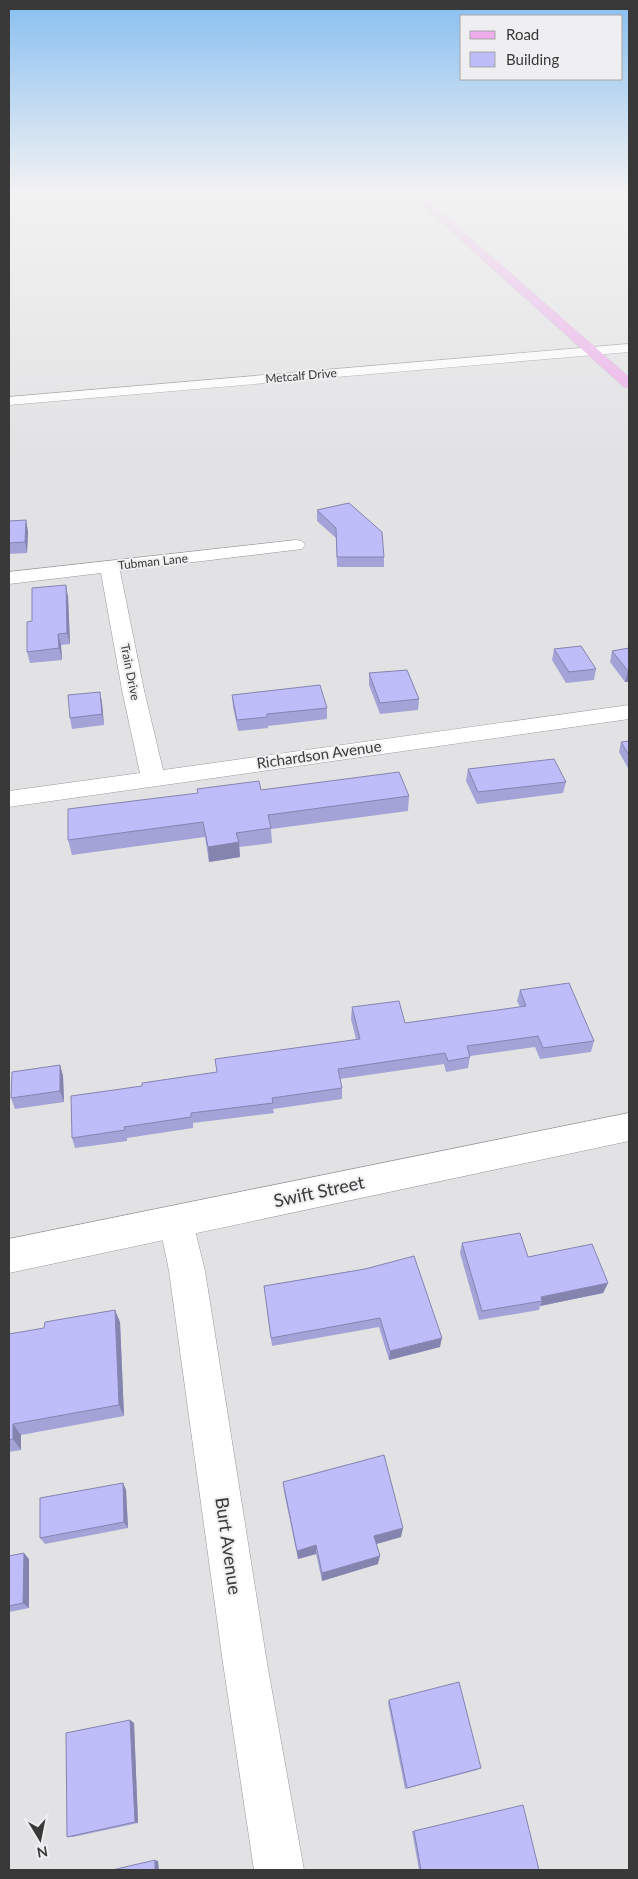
<svg xmlns="http://www.w3.org/2000/svg" width="638" height="1879" font-family="Lato,sans-serif">
	<rect width="100%" height="100%" fill="#e2e2e4"/>
	<g fill="none" stroke-linecap="round" stroke-linejoin="round">
		<g stroke="#99999b" stroke-width="1">
			<g id="minor">
				<path d="M 221,194 L 244,194 C 239,198 224,199 221,194 Z"/>
				<path d="M 296,540 L 302,541 L 305,545 L 302,549 L 120,571 L 144,690 L 163,770 L 629,705 L 629,719 L 9,807 L 9,791 L 140,773 L 122,690 L 101,573 L 9,584 L 9,572 Z"/>
				<path d="M 176,1206 L 188,1211 L 193,1222 L 205,1271 L 267,1663 L 304,1870 L 254,1870 L 223,1663 L 169,1271 L 159,1222 L 164,1211 Z"/>
			</g>
		</g>
		<g stroke="#99999b" stroke-width="1">
			<path id="tertiary" d="M 629,344 L 629,352 L 9,405 L 9,397 Z"/>
		</g>
		<g stroke="#99999b" stroke-width="1">
			<path id="secondary" d="M 629,1113 L 629,1141 L 9,1273 L 9,1239 Z"/>
		</g>
		<g stroke="#c0c0c0" stroke-width="1">
			<path id="primary" d="M 410,194 L 420,194 L 629,377 L 629,388 L 624,387 Z"/>
		</g>
		<use href="#minor" fill="#fff" fill-rule="evenodd"/>
		<use href="#tertiary" fill="#fff" fill-rule="evenodd"/>
		<use href="#secondary" fill="#fff" fill-rule="evenodd"/>
		<use href="#primary" fill="#ecadea" fill-rule="evenodd"/>
	</g>
	<g fill="#a3a3d7">
		<path d="M 317,510 L 384,557 L 384,567 L 337,567 L 336,538 L 317,521 Z"/>
		<path d="M 9,521 L 28,531 L 27,553 L 9,554 Z"/>
		<path d="M 68,596 L 70,644 L 61,645 L 62,660 L 30,663 L 27,652 L 32,621 Z"/>
		<path d="M 629,648 L 629,682 L 625,682 L 610,662 L 612,651 Z"/>
		<path d="M 554,649 L 596,669 L 594,680 L 566,683 L 552,660 Z"/>
		<path d="M 369,673 L 419,699 L 418,710 L 380,714 L 369,685 Z"/>
		<path d="M 100,692 L 102,703 L 104,725 L 72,729 L 70,718 Z"/>
		<path d="M 232,695 L 327,708 L 327,719 L 268,726 L 268,728 L 238,731 L 233,707 Z"/>
		<path d="M 629,741 L 629,770 L 619,752 L 621,742 Z"/>
		<path d="M 468,769 L 566,782 L 563,793 L 477,804 L 466,781 Z"/>
		<path d="M 261,790 L 409,796 L 408,811 L 271,829 L 272,843 L 239,847 L 240,857 L 209,862 L 205,837 L 72,855 L 68,840 Z"/>
		<path d="M 520,990 L 594,1041 L 591,1052 L 540,1059 L 535,1047 L 470,1056 L 468,1068 L 446,1072 L 444,1064 L 340,1079 L 342,1088 L 342,1099 L 273,1109 L 274,1113 L 193,1123 L 193,1128 L 127,1138 L 127,1141 L 75,1148 L 72,1138 L 142,1086 L 217,1072 L 356,1039 L 351,1019 L 352,1007 L 405,1023 L 520,1007 L 517,1001 Z"/>
		<path d="M 60,1065 L 63,1076 L 64,1102 L 15,1109 L 11,1098 Z"/>
		<path d="M 462,1243 L 608,1283 L 603,1293 L 540,1306 L 539,1310 L 479,1320 L 460,1253 Z"/>
		<path d="M 365,1269 L 440,1347 L 389,1360 L 379,1327 L 272,1346 L 264,1286 Z"/>
		<path d="M 120,1322 L 124,1416 L 21,1435 L 21,1450 L 9,1452 L 9,1334 Z"/>
		<path d="M 283,1482 L 401,1537 L 376,1544 L 378,1564 L 322,1581 L 316,1554 L 298,1559 L 284,1492 Z"/>
		<path d="M 123,1483 L 126,1490 L 128,1528 L 45,1544 L 40,1538 Z"/>
		<path d="M 9,1556 L 29,1559 L 29,1608 L 9,1612 Z"/>
		<path d="M 389,1700 L 481,1768 L 477,1770 L 405,1789 L 388,1703 Z"/>
		<path d="M 130,1720 L 134,1723 L 138,1823 L 73,1837 L 67,1837 Z"/>
		<path d="M 412,1831 L 414,1831 L 539,1870 L 419,1870 Z"/>
	</g>
	<g fill="#8584af">
		<path d="M 26,520 L 28,531 L 27,553 L 25,542 Z"/>
		<path d="M 66,585 L 68,596 L 70,644 L 67,633 Z"/>
		<path d="M 58,634 L 61,645 L 62,660 L 59,648 Z"/>
		<path d="M 628,671 L 629,671 L 629,682 L 625,682 Z"/>
		<path d="M 100,692 L 102,703 L 104,725 L 102,714 Z"/>
		<path d="M 239,842 L 240,857 L 209,862 L 208,847 Z"/>
		<path d="M 60,1065 L 63,1076 L 64,1102 L 60,1091 Z"/>
		<path d="M 608,1283 L 603,1293 L 540,1306 L 542,1301 L 541,1297 Z"/>
		<path d="M 115,1310 L 120,1322 L 124,1416 L 119,1405 Z"/>
		<path d="M 442,1338 L 440,1347 L 389,1360 L 390,1351 Z"/>
		<path d="M 13,1424 L 21,1435 L 21,1450 L 13,1439 Z"/>
		<path d="M 123,1483 L 126,1490 L 128,1528 L 124,1522 Z"/>
		<path d="M 403,1528 L 401,1537 L 373,1545 L 374,1536 Z"/>
		<path d="M 316,1545 L 316,1554 L 298,1559 L 297,1551 Z"/>
		<path d="M 24,1553 L 29,1559 L 29,1608 L 23,1603 Z"/>
		<path d="M 380,1556 L 378,1564 L 322,1581 L 322,1573 Z"/>
		<path d="M 130,1720 L 134,1723 L 138,1823 L 135,1822 Z"/>
		<path d="M 155,1860 L 158,1861 L 159,1870 L 155,1870 Z"/>
	</g>
	<g fill="#bebdfa" stroke="#8584af">
		<path d="M 349,503 L 382,532 L 384,557 L 337,557 L 336,528 L 317,510 Z"/>
		<path d="M 26,520 L 25,542 L 9,543 L 9,521 Z"/>
		<path d="M 66,585 L 67,633 L 58,634 L 59,648 L 27,652 L 27,622 L 32,621 L 32,588 Z"/>
		<path d="M 581,646 L 596,669 L 569,672 L 554,649 Z"/>
		<path d="M 629,648 L 629,671 L 628,671 L 612,651 Z"/>
		<path d="M 407,670 L 419,699 L 380,703 L 369,673 Z"/>
		<path d="M 320,685 L 327,708 L 267,714 L 267,717 L 237,720 L 232,695 Z"/>
		<path d="M 100,692 L 102,714 L 70,718 L 68,695 Z"/>
		<path d="M 629,741 L 629,755 L 621,742 Z"/>
		<path d="M 554,759 L 566,782 L 478,792 L 468,769 Z"/>
		<path d="M 399,772 L 409,796 L 268,815 L 271,828 L 236,833 L 239,842 L 208,847 L 203,822 L 68,840 L 68,809 L 198,793 L 197,789 L 259,781 L 261,790 Z"/>
		<path d="M 569,983 L 594,1041 L 543,1048 L 538,1036 L 467,1046 L 470,1057 L 448,1061 L 445,1053 L 338,1069 L 342,1088 L 272,1098 L 273,1103 L 191,1113 L 191,1117 L 124,1127 L 125,1130 L 72,1138 L 71,1096 L 142,1086 L 142,1083 L 217,1072 L 215,1059 L 360,1039 L 352,1007 L 399,1001 L 405,1023 L 526,1006 L 520,990 Z"/>
		<path d="M 60,1065 L 60,1091 L 11,1098 L 12,1072 Z"/>
		<path d="M 520,1233 L 528,1257 L 592,1244 L 608,1283 L 541,1297 L 542,1301 L 482,1311 L 462,1243 Z"/>
		<path d="M 414,1256 L 442,1338 L 390,1351 L 380,1318 L 271,1338 L 264,1286 L 365,1269 Z"/>
		<path d="M 115,1310 L 119,1405 L 13,1424 L 13,1439 L 9,1440 L 9,1334 L 44,1328 L 45,1322 Z"/>
		<path d="M 384,1455 L 403,1528 L 374,1536 L 380,1556 L 322,1573 L 316,1545 L 297,1551 L 283,1482 Z"/>
		<path d="M 123,1483 L 124,1522 L 40,1538 L 40,1498 Z"/>
		<path d="M 24,1553 L 23,1603 L 9,1606 L 9,1556 Z"/>
		<path d="M 459,1682 L 481,1768 L 407,1788 L 389,1700 Z"/>
		<path d="M 130,1720 L 135,1822 L 67,1837 L 66,1733 Z"/>
		<path d="M 523,1805 L 539,1870 L 421,1870 L 414,1831 Z"/>
		<path d="M 155,1860 L 155,1870 L 112,1870 Z"/>
	</g>
	<linearGradient id="sky" x2="0" y2="1"><stop stop-color="#88bff0"/><stop offset="0.42" stop-color="#f2f2f3"/><stop offset="1" stop-color="#f2f2f3" stop-opacity="0"/></linearGradient>
	<rect width="638" height="457" fill="url(#sky)"/>
	<g text-anchor="middle" stroke-width="4" stroke-linejoin="round" paint-order="stroke">
		<g font-size="12" fill="#39393a" stroke="#efeff1">
			<text transform="translate(301 376) rotate(-5)" y="4">Metcalf Drive</text>
			<text transform="translate(153 562) rotate(-6)" y="4">Tubman Lane</text>
			<text transform="translate(130 672) rotate(79)" y="4">Train Drive</text>
		</g>
		<g font-size="15" fill="#39393a" stroke="#efeff1">
			<text transform="translate(319 755) rotate(-8)" y="5">Richardson Avenue</text>
		</g>
		<g font-size="18" fill="#39393a" stroke="#efeff1">
			<text transform="translate(319 1192) rotate(-12)" y="6">Swift Street</text>
			<text transform="translate(228 1546) rotate(82)" y="6">Burt Avenue</text>
		</g>
	</g>
	<rect width="638" height="1879" fill="none" stroke="#39393a" stroke-width="20"/>
	<rect x="460" y="15" width="162" height="65" fill="#efeff1" stroke="#a6a6a8"/>
	<rect x="470" y="31" width="25" height="8" fill="#ecadea" stroke="#a6a6a8"/>
	<text x="506" y="40" font-size="15" fill="#39393a">Road</text>
	<rect x="470" y="52" width="25" height="15" fill="#bebdfa" stroke="#a6a6a8"/>
	<text x="506" y="65" font-size="15" fill="#39393a">Building</text>
	<g transform="translate(40 1839) rotate(170)" stroke="#efeff1" stroke-width="4" paint-order="stroke">
	<path d="M0-4L9 19L0 12L-9 19Z" fill="#39393a"/>
	<text y="-8" font-size="14" font-weight="bold" text-anchor="middle" fill="#39393a">N</text>
	</g>
</svg>
